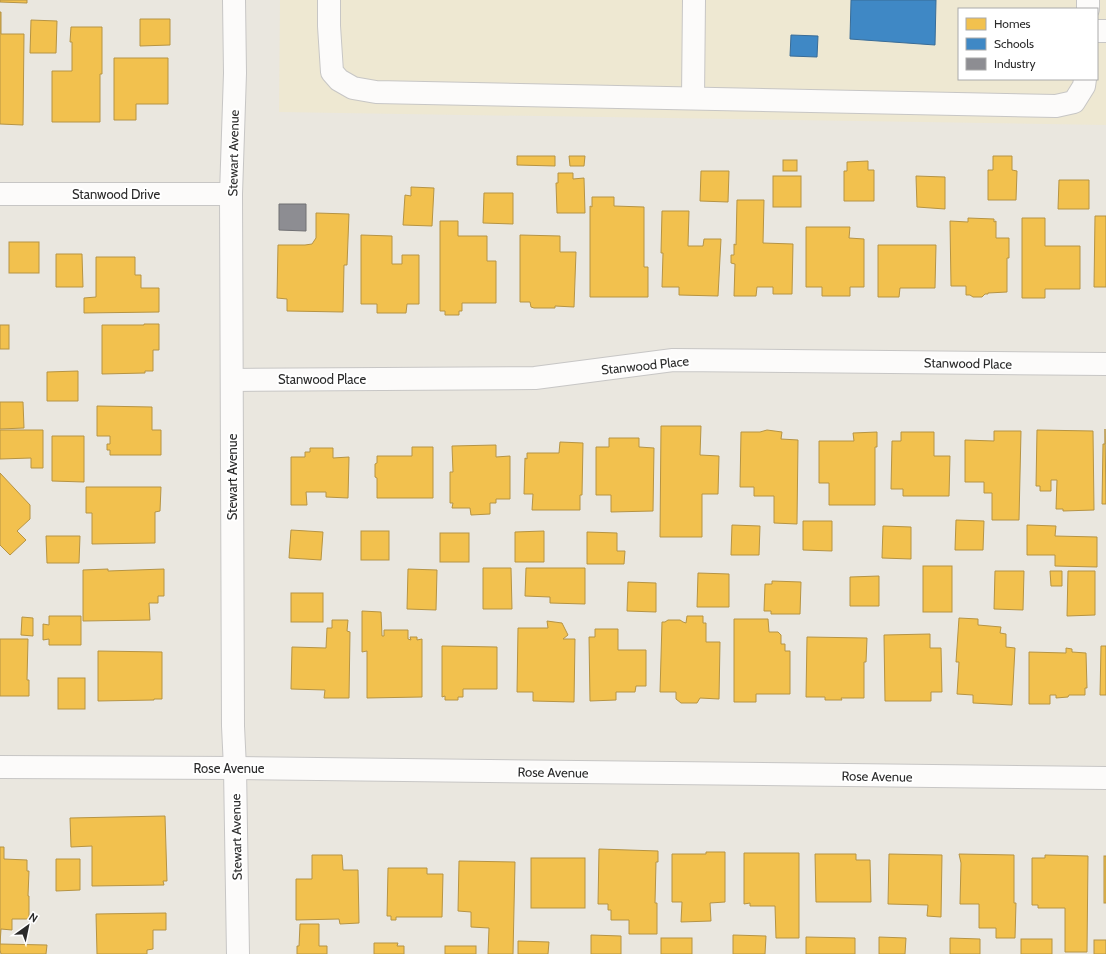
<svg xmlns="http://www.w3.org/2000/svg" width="1106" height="954" font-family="Cabin,sans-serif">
	<rect width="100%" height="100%" fill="#eae7df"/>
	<path fill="#eee8d2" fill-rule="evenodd" d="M 280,0 L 1106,0 L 1106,125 L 279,112 ZM 959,9 L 1097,9 L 1097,79 L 959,79 Z"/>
	<g fill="#f2c14e" stroke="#b69444">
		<path d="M 0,0 L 27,0 L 27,3 L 0,2 Z"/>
		<path d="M 0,12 L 1,12 L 1,34 L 24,34 L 23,125 L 0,124 Z"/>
		<path d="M 140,19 L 170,19 L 170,45 L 140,46 Z"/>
		<path d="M 31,20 L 57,21 L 56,53 L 30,53 Z"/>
		<path d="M 71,27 L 102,27 L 102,74 L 100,74 L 100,122 L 52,122 L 52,71 L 72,71 L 72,42 L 70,42 Z"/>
		<path d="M 114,58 L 168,58 L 168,104 L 136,104 L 136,120 L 114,120 Z"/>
		<path d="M 517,156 L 555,156 L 555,166 L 517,165 Z"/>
		<path d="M 569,156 L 585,156 L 584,166 L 570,166 Z"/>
		<path d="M 993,156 L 1012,156 L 1012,170 L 1017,171 L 1016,200 L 988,200 L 988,170 L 993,170 Z"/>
		<rect x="783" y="160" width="14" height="11"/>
		<path d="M 868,161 L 868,170 L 874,170 L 874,201 L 844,201 L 844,171 L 847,171 L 847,162 Z"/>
		<path d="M 701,171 L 729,171 L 728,202 L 700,201 Z"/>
		<path d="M 558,173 L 573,173 L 573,179 L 584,178 L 585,213 L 557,213 L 556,183 L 558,183 Z"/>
		<rect x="773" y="176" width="28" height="31"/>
		<path d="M 916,176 L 945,177 L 945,209 L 917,207 Z"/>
		<path d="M 1059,180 L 1089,180 L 1089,209 L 1058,209 Z"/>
		<path d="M 411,187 L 434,188 L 432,226 L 403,225 L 405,195 L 411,196 Z"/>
		<path d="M 484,193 L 513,193 L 513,224 L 483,223 Z"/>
		<path d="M 592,197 L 614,197 L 614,206 L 644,207 L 644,267 L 648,267 L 648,297 L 590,297 L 590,206 L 592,207 Z"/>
		<path d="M 737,200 L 764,200 L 763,243 L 793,244 L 792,294 L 773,294 L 773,287 L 757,287 L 756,296 L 734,296 L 735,264 L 731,263 L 731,255 L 734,255 L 734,244 L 736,245 Z"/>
		<path d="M 662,211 L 689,211 L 688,246 L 703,246 L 704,239 L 721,239 L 718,296 L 679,295 L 679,287 L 662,287 L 663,253 L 661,253 Z"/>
		<path d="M 316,213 L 349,214 L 347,265 L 344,265 L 343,312 L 287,311 L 287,299 L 277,298 L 278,245 L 305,245 L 312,244 L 316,238 Z"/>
		<path d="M 1095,216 L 1106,216 L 1106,287 L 1094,287 Z"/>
		<path d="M 968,218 L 994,219 L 994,222 L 996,221 L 996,238 L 1009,238 L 1009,258 L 1007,258 L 1007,292 L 988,293 L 988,294 L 985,294 L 982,297 L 973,297 L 970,295 L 966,295 L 966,286 L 951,286 L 950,221 L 968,222 Z"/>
		<path d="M 1022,218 L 1045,218 L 1045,246 L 1080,246 L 1080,289 L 1045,289 L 1045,298 L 1022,298 Z"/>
		<path d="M 440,221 L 458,221 L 458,236 L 487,236 L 487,261 L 496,261 L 496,303 L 462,303 L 462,311 L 459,311 L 459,315 L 445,315 L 445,311 L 440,311 Z"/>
		<path d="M 806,227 L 850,227 L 849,238 L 864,239 L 864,287 L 850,287 L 850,296 L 822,296 L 822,287 L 806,287 Z"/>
		<path d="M 361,235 L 392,236 L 392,264 L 402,264 L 402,255 L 419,255 L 419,304 L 407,304 L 406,313 L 377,313 L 377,304 L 361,304 Z"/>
		<path d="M 520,235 L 560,236 L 560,252 L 576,252 L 574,307 L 555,306 L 555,308 L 534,308 L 531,307 L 530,302 L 520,302 Z"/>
		<rect x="9" y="242" width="30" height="31"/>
		<path d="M 878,245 L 936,245 L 935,288 L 900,288 L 899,297 L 878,297 Z"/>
		<path d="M 56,254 L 82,254 L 83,287 L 56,287 Z"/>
		<path d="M 96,257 L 135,257 L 135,275 L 141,275 L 141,288 L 159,288 L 159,312 L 84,313 L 84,298 L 96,297 Z"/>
		<path d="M 144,324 L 159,324 L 159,350 L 153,350 L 153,371 L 145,371 L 145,373 L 102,374 L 102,325 L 144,325 Z"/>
		<rect x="0" y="325" width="9" height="24"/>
		<path d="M 78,371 L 78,401 L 47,401 L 47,372 Z"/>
		<path d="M 0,402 L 23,402 L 24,428 L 0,429 Z"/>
		<path d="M 97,406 L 152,407 L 152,430 L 161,430 L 161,455 L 110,455 L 110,450 L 107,450 L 107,444 L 110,444 L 110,436 L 97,436 Z"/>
		<path d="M 661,426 L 701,426 L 700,455 L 719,456 L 718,494 L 702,494 L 702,537 L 660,537 Z"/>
		<path d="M 1105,429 L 1106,504 L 1102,504 L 1103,444 L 1105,444 Z"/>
		<path d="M 0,430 L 43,430 L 43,468 L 31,468 L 31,458 L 0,459 Z"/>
		<path d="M 767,430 L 782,432 L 781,439 L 798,440 L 797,524 L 774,523 L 774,496 L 754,496 L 754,487 L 740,487 L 741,432 L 760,432 Z"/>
		<path d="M 1037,430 L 1093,431 L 1094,510 L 1063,511 L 1063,509 L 1056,509 L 1057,480 L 1051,480 L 1051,491 L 1040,491 L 1040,486 L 1036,486 Z"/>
		<path d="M 994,431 L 1021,431 L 1019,520 L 992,520 L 992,493 L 984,493 L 984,482 L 965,482 L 965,440 L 994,441 Z"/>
		<path d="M 877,432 L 877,447 L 875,447 L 875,505 L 829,505 L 829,483 L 819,483 L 819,441 L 854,441 L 853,433 Z"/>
		<path d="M 901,432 L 934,432 L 934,456 L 950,456 L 949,496 L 903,496 L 903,489 L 891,489 L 892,441 L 901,441 Z"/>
		<path d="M 52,436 L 84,436 L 84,482 L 52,481 Z"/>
		<path d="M 609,438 L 639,438 L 639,447 L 654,448 L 653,511 L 611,512 L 611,495 L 596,495 L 596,447 L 609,447 Z"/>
		<path d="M 560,442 L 583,443 L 582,495 L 580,495 L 580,510 L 532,510 L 533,494 L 524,494 L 525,458 L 527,459 L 527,453 L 559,453 Z"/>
		<path d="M 496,445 L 496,457 L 510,456 L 510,499 L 496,499 L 496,503 L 490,503 L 490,514 L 471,515 L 470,508 L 452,508 L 453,503 L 450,503 L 450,472 L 453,472 L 452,446 Z"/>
		<path d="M 412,447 L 433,447 L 433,498 L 377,498 L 377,478 L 375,477 L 375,464 L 377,463 L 377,456 L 412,456 Z"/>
		<path d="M 310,448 L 333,448 L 333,458 L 349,457 L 348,498 L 326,497 L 326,492 L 306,492 L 307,505 L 291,505 L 291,457 L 305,457 L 305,452 L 310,452 Z"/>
		<path d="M 0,473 L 30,505 L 30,519 L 17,531 L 26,540 L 10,555 L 0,545 Z"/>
		<path d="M 86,487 L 161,487 L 160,511 L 155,512 L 155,543 L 92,544 L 92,513 L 86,513 Z"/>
		<path d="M 956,520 L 984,521 L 983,550 L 955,550 Z"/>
		<path d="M 803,521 L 832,521 L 832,551 L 803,550 Z"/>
		<path d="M 732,525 L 760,526 L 759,555 L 731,555 Z"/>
		<path d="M 1027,525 L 1056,526 L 1055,536 L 1097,537 L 1097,567 L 1055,566 L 1055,555 L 1027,555 Z"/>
		<path d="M 883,526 L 911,527 L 911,559 L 882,558 Z"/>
		<path d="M 291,530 L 323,532 L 321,560 L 289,558 Z"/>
		<rect x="361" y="531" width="28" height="29"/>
		<path d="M 544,531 L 544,562 L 515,562 L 515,532 Z"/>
		<path d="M 587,532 L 617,533 L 617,551 L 625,551 L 624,564 L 587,564 Z"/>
		<rect x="440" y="533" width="29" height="29"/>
		<path d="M 46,536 L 80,536 L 79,563 L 47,563 Z"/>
		<rect x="923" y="566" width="29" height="46"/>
		<path d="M 483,568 L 511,568 L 512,609 L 483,609 Z"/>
		<path d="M 526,568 L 585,568 L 585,604 L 550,603 L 550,597 L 525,596 Z"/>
		<path d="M 108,569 L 108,571 L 164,569 L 164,596 L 158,596 L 158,603 L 149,603 L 150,620 L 83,621 L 83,570 Z"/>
		<path d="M 408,569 L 437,570 L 436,610 L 407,609 Z"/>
		<path d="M 995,571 L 1024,571 L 1023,610 L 994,609 Z"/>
		<path d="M 1050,571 L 1062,571 L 1062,586 L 1051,586 Z"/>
		<path d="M 1068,571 L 1095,571 L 1095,615 L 1067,616 Z"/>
		<path d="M 698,573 L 729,574 L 729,607 L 697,607 Z"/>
		<path d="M 879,576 L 879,606 L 850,606 L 850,577 Z"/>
		<path d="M 772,581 L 801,582 L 800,614 L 771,614 L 771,611 L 764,611 L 765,584 L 772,584 Z"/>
		<path d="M 628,582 L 656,583 L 656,612 L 627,611 Z"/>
		<rect x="291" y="593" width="32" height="29"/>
		<path d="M 362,611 L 381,612 L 382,636 L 384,636 L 384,630 L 408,630 L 408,639 L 411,640 L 410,637 L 417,637 L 417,640 L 422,639 L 422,697 L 367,698 L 367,651 L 362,652 Z"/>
		<path d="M 49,616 L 81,616 L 81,645 L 49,645 L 49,639 L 43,640 L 43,624 L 49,625 Z"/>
		<path d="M 687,616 L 703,616 L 703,623 L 706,623 L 706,642 L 720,642 L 719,699 L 700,698 L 697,703 L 681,703 L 676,699 L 676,692 L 660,692 L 662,622 L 665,622 L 668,620 L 680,620 L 683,622 L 686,623 Z"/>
		<path d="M 22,617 L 33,618 L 33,636 L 21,635 Z"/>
		<path d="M 959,618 L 978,619 L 978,625 L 1001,627 L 1000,633 L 1006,634 L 1006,647 L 1015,648 L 1012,705 L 973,703 L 973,695 L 957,694 L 959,662 L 956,662 Z"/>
		<path d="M 734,619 L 768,619 L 769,632 L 778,632 L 781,635 L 781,644 L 785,644 L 785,651 L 790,651 L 790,694 L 756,694 L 756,702 L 734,702 Z"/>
		<path d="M 332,620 L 348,620 L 347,631 L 350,632 L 349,698 L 324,698 L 325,690 L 291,689 L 292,647 L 326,648 L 327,628 L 332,628 Z"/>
		<path d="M 547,621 L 562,623 L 568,635 L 563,639 L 575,639 L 574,702 L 533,701 L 533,692 L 517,692 L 518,628 L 548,628 Z"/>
		<path d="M 595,629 L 618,629 L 618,650 L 646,650 L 646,686 L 636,686 L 635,692 L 616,692 L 616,700 L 590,701 L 589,637 L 595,637 Z"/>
		<path d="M 930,634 L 930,648 L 941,648 L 942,692 L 931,692 L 931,701 L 885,701 L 884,635 Z"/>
		<path d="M 807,637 L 867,638 L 866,662 L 864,662 L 864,698 L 841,698 L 842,700 L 825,700 L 825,697 L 806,697 Z"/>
		<path d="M 0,639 L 28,639 L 27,680 L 29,680 L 29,696 L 0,696 Z"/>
		<path d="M 442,646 L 497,647 L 497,689 L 463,689 L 463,697 L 458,697 L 458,700 L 445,700 L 445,696 L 442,697 Z"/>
		<path d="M 1101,646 L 1106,646 L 1106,695 L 1100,695 Z"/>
		<path d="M 1066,648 L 1072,649 L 1072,652 L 1086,653 L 1087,688 L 1085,688 L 1085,695 L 1069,695 L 1068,697 L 1056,698 L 1056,695 L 1050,695 L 1050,704 L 1029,704 L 1029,652 L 1066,653 Z"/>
		<path d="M 98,651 L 162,652 L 162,699 L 154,699 L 154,700 L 98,701 Z"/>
		<rect x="58" y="678" width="27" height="31"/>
		<path d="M 165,816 L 167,881 L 163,881 L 164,885 L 92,886 L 92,846 L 71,847 L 70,818 Z"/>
		<path d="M 0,847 L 4,847 L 4,859 L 27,860 L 27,871 L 29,871 L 28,896 L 29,896 L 29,919 L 12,919 L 12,930 L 1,929 L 0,944 L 47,945 L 46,954 L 1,954 L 0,950 Z"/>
		<path d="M 599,849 L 658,851 L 658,862 L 656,862 L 655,903 L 657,903 L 657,934 L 629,934 L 629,920 L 611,920 L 611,910 L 608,910 L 608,904 L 598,904 Z"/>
		<path d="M 706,852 L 725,852 L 725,902 L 710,903 L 711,921 L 681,922 L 682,902 L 672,902 L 672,854 L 706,854 Z"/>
		<path d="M 744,853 L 799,853 L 799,938 L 776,938 L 775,906 L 750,906 L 750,903 L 744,904 Z"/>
		<path d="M 815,854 L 856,854 L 856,860 L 870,860 L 871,902 L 816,902 Z"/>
		<path d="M 889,854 L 942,855 L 941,917 L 927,916 L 928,905 L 888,904 Z"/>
		<path d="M 959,854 L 1014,855 L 1014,903 L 1016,903 L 1015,938 L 996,938 L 996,928 L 979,928 L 979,904 L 960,904 L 961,863 Z"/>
		<path d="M 312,855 L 342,855 L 343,870 L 358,870 L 359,923 L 340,924 L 339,919 L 296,920 L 296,879 L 312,879 Z"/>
		<path d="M 1045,855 L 1088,856 L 1087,952 L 1065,952 L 1065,908 L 1038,908 L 1038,905 L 1032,905 L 1032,858 L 1045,858 Z"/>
		<rect x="1104" y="856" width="2" height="47"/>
		<rect x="531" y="858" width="54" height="50"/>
		<path d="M 56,859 L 80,859 L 80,890 L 56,891 Z"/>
		<path d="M 459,861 L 515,862 L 513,954 L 488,954 L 489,928 L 471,927 L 471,912 L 458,911 Z"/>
		<path d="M 388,868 L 427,868 L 427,874 L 443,874 L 442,917 L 396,917 L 396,920 L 391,920 L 391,916 L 387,916 Z"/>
		<path d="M 166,913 L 166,930 L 153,930 L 153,949 L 147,950 L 147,954 L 97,954 L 96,914 Z"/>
		<path d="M 300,924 L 319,924 L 319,946 L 327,946 L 327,954 L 297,954 L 297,946 L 299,946 Z"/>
		<path d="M 591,935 L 621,936 L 621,954 L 591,954 Z"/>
		<path d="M 733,935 L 766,936 L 765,954 L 733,954 Z"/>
		<path d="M 806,937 L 855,938 L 855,954 L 806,954 Z"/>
		<path d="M 879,937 L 906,938 L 905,954 L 879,954 Z"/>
		<rect x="661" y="938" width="31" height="16"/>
		<path d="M 950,938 L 980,939 L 980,954 L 950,954 Z"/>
		<rect x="1021" y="939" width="31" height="15"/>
		<rect x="1094" y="940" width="12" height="14"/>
		<path d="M 518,941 L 549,942 L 548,954 L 518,954 Z"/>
		<path d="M 374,943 L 398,943 L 397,946 L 404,946 L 404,954 L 374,954 Z"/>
		<rect x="445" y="946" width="31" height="8"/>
	</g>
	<g fill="#3f88c5" stroke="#396c97">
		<path d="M 851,0 L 936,0 L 935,45 L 850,39 Z"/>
		<path d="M 791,35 L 818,36 L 817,57 L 790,56 Z"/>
	</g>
	<path fill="#8d8d92" stroke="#707073" d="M 279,204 L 306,204 L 306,231 L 279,230 Z"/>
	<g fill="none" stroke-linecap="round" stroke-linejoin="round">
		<g stroke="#c7c6c5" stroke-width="24">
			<g id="minor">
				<path d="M 234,0 L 235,73 L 231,194 L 233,726 L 235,768 L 238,954"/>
				<path d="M 329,0 L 329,26 L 332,72 L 339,80 L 353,88 L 376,92 L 1056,106 L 1074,102 L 1084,86 L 1085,79"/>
				<path d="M 1088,9 L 1088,0"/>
				<path d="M 1097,31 L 1106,31"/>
				<path d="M 693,98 L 694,0"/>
				<path d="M 0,194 L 231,194"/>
				<path d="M 232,380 L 535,378 L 673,360 L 1106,364"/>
				<path d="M 0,767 L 235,768 L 1106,778"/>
			</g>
		</g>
		<use href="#minor" stroke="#fcfbfa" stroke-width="22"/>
	</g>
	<g text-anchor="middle" stroke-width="4" stroke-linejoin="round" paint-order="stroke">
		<g font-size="13" fill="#2b2b2b" stroke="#fff">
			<text transform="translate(233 153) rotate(-89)" y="5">Stewart Avenue</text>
			<text x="116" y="199">Stanwood Drive</text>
			<text transform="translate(968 363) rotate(1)" y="5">Stanwood Place</text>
			<text transform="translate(645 365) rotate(-6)" y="5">Stanwood Place</text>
			<text x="322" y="384">Stanwood Place</text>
			<text transform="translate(232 477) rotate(-90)" y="5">Stewart Avenue</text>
			<text x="229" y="773">Rose Avenue</text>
			<text transform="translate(553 772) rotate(1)" y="5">Rose Avenue</text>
			<text transform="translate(877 776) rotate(1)" y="5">Rose Avenue</text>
			<text transform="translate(236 837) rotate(-91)" y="5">Stewart Avenue</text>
		</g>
	</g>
	<rect x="958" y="8" width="140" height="72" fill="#ffffff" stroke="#aaaaaa"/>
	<rect x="966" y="18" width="20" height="12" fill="#f2c14e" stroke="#aaaaaa"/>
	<text x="994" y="28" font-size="12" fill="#2b2b2b">Homes</text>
	<rect x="966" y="38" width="20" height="12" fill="#3f88c5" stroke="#aaaaaa"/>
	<text x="994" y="48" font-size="12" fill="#2b2b2b">Schools</text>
	<rect x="966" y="58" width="20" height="12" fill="#8d8d92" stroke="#aaaaaa"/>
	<text x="994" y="68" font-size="12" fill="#2b2b2b">Industry</text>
	<g transform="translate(28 926) rotate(33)" stroke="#ffffff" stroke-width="3" paint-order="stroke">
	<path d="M0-3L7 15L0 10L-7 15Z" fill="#2b2b2b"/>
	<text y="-6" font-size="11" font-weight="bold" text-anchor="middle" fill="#2b2b2b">N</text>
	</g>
</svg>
